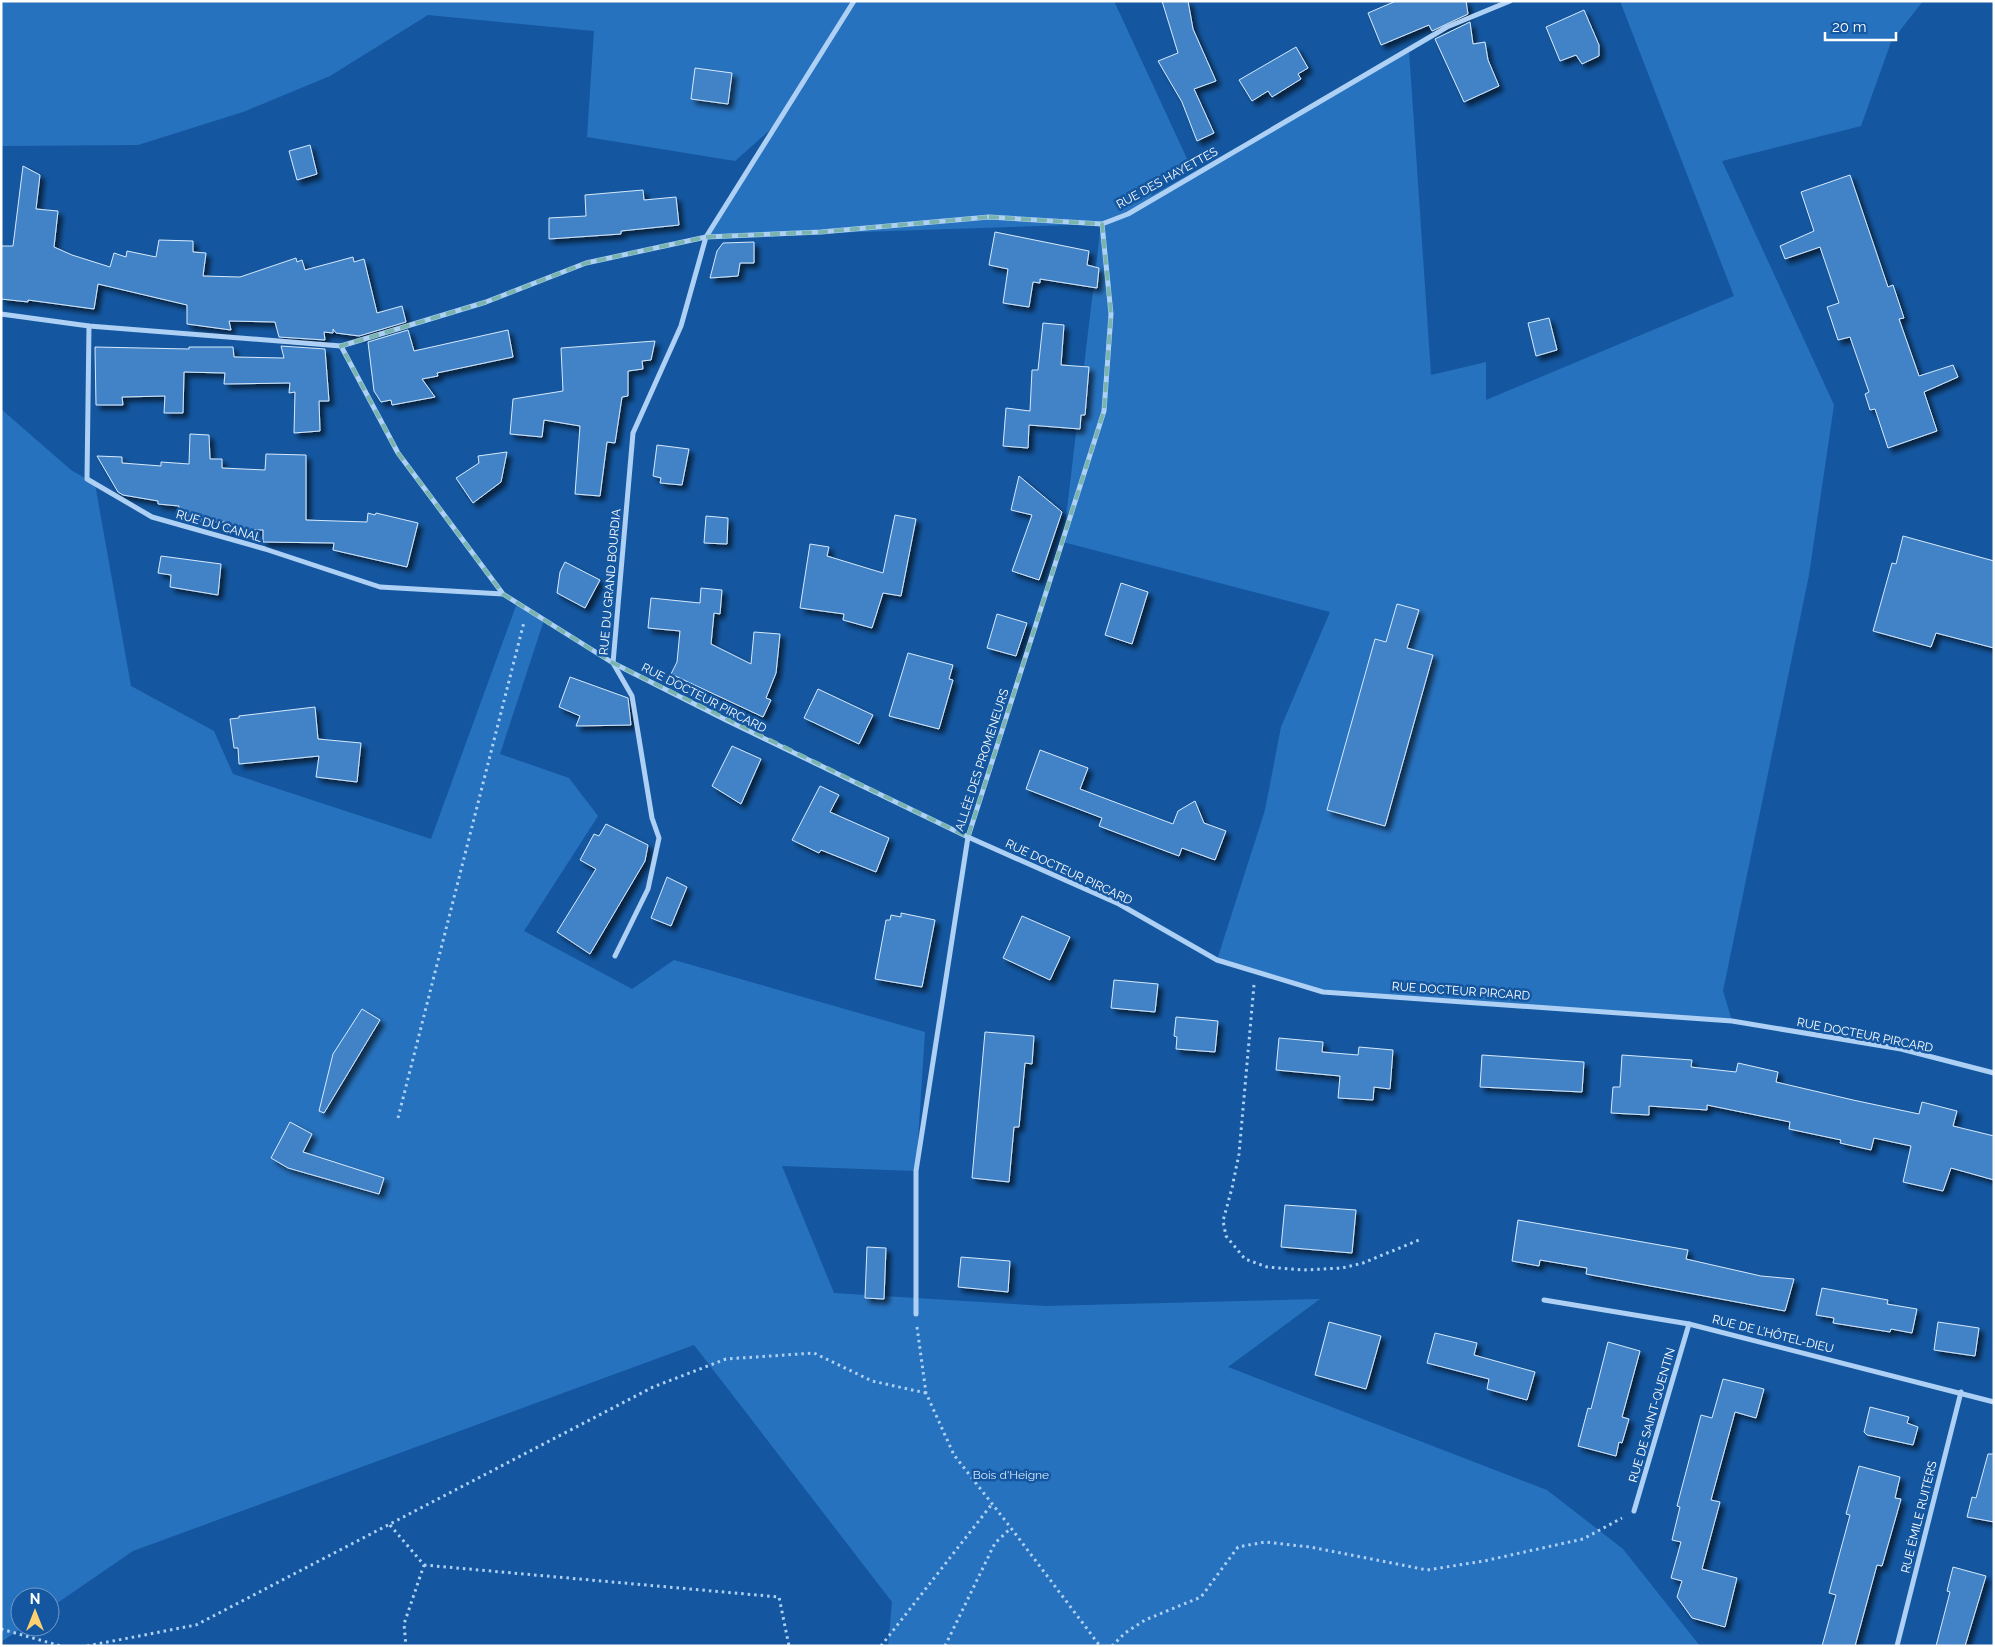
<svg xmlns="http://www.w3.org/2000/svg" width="1995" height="1647" font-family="Raleway,sans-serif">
	<defs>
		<filter id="shadow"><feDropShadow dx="4.5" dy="4.5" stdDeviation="2.5" flood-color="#0009"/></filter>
	</defs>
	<rect width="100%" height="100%" fill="#1457a0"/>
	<g fill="#2772be">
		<path d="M 1,1 L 1114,1 L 1189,163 L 1149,197 L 1409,50 L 1431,375 L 1486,362 L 1486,400 L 1734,296 L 1620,1 L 1923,1 L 1891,42 L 1861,126 L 1722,161 L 1834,405 L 1809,575 L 1723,991 L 1732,1021 L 1323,992 L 1217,960 L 1265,810 L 1281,727 L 1330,612 L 1063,542 L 1101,224 L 706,237 L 779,122 L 735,161 L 587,137 L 594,31 L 428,15 L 330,76 L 243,112 L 138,145 L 1,146 Z"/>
		<path d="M 1,409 L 71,470 L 95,484 L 131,686 L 214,731 L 233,774 L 431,839 L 517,603 L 544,620 L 500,754 L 569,778 L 598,816 L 524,931 L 632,989 L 674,960 L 925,1032 L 916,1171 L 782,1166 L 834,1293 L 1046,1306 L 1320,1299 L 1228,1367 L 1547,1490 L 1623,1549 L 1700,1646 L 888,1646 L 892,1602 L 694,1345 L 133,1551 L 50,1608 L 50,1597 L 20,1597 L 20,1627 L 23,1627 L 1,1642 Z"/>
	</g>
	<g fill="#4283c7" stroke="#d6e9fd" filter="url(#shadow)">
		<path d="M 1162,1 L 1188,1 L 1193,29 L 1216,81 L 1194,89 L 1214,133 L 1197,141 L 1182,102 L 1158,61 L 1178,53 Z"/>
		<path d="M 1396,1 L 1466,1 L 1468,14 L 1432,31 L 1429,25 L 1381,45 L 1368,13 Z"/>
		<path d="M 1584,10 L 1599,45 L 1599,56 L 1582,64 L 1576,55 L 1560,61 L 1546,27 Z"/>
		<path d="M 1470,22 L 1473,44 L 1485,42 L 1488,60 L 1499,86 L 1464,102 L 1435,39 Z"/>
		<path d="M 1296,47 L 1308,68 L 1298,74 L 1301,79 L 1272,97 L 1268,91 L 1252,101 L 1239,80 Z"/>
		<path d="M 695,68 L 732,73 L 728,104 L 691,99 Z"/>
		<path d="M 310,145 L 317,174 L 297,180 L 289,151 Z"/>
		<path d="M 23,166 L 40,175 L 36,209 L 58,211 L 54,247 L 72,255 L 110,267 L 114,253 L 126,257 L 127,251 L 156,257 L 159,240 L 193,241 L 193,252 L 206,253 L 203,276 L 240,277 L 296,258 L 297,262 L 302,260 L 305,270 L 353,257 L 354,262 L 364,259 L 377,313 L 402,306 L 406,322 L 359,336 L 336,333 L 333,329 L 333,333 L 324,332 L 325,340 L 279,337 L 275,322 L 229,321 L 231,330 L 187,324 L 187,305 L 98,284 L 94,309 L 28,300 L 28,302 L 1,299 L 1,246 L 13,246 Z"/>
		<path d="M 1850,175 L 1888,287 L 1893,285 L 1904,318 L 1899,319 L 1919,376 L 1953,365 L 1958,377 L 1924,392 L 1937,431 L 1888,448 L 1875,409 L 1870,410 L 1865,394 L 1869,392 L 1850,337 L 1838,340 L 1827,307 L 1839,303 L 1820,247 L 1785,259 L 1780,246 L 1814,231 L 1801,192 Z"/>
		<path d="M 643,190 L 644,200 L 676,197 L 679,225 L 621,231 L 621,234 L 549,239 L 549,218 L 586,216 L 585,195 Z"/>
		<path d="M 995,232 L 1089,251 L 1087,265 L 1099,268 L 1097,288 L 1040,279 L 1040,283 L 1033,282 L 1029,307 L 1003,303 L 1008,269 L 989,265 Z"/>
		<path d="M 754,242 L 754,263 L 740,263 L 738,276 L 710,278 L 717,251 L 723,243 Z"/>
		<path d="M 1549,318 L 1557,350 L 1536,356 L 1528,323 Z"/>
		<path d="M 1043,323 L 1064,325 L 1061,365 L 1089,367 L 1085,415 L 1081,415 L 1080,429 L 1029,425 L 1028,448 L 1003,446 L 1006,408 L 1030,411 L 1032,370 L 1038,370 Z"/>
		<path d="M 408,330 L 414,351 L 508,330 L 513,357 L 437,373 L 438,376 L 422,379 L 435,397 L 392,405 L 391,400 L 381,402 L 374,391 L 368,342 Z"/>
		<path d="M 655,341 L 651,360 L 642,361 L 643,369 L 628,371 L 628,396 L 622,397 L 615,443 L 607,442 L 600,496 L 575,494 L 580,426 L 544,420 L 542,437 L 510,434 L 513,399 L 563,391 L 561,348 Z"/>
		<path d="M 281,346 L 325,349 L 329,401 L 319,401 L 320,431 L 294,433 L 295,392 L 289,393 L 290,383 L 224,384 L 225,373 L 184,372 L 183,413 L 164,413 L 165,396 L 122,397 L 123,405 L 96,405 L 95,347 L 189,349 L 189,347 L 233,347 L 234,357 L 284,358 Z"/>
		<path d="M 190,434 L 209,435 L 210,459 L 222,459 L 222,468 L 265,470 L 266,454 L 306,455 L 306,520 L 367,522 L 368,513 L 375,515 L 376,513 L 418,523 L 407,567 L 333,550 L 334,543 L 263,542 L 263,530 L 228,530 L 228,522 L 201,522 L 201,518 L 178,514 L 179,506 L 158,504 L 158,501 L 123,495 L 118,492 L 97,456 L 122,457 L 122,463 L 161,466 L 161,462 L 189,464 Z"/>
		<path d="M 657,445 L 689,449 L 682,485 L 660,483 L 661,478 L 653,476 Z"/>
		<path d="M 507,452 L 501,482 L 473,503 L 456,478 L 479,463 L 478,456 Z"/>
		<path d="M 1019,476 L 1062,512 L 1039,580 L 1012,571 L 1032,515 L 1011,510 Z"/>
		<path d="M 895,515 L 916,519 L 901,596 L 883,593 L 872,628 L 843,620 L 844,614 L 800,608 L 810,544 L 829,547 L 827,556 L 883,573 Z"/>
		<path d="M 706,516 L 728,518 L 727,544 L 704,543 Z"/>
		<path d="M 1903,536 L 1994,561 L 1994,648 L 1936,633 L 1931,647 L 1873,631 L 1892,563 L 1896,564 Z"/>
		<path d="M 161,556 L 221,564 L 218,595 L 170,587 L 171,575 L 158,573 Z"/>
		<path d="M 565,562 L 600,580 L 585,608 L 557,593 L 560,572 Z"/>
		<path d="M 1121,583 L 1148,592 L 1132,644 L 1105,635 Z"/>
		<path d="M 701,588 L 722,590 L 720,614 L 714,613 L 711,644 L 751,664 L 754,632 L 780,634 L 776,673 L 766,698 L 771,700 L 763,717 L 671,674 L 677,662 L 680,631 L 648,628 L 651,598 L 700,603 Z"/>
		<path d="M 1397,604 L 1419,610 L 1407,648 L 1433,655 L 1385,826 L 1327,810 L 1375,639 L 1386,642 Z"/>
		<path d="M 997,614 L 1027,623 L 1016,656 L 987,648 Z"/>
		<path d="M 908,653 L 953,665 L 949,679 L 953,680 L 939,729 L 889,716 Z"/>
		<path d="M 570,677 L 628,698 L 631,725 L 576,726 L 580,716 L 559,707 Z"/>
		<path d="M 818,689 L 873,715 L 859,744 L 804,718 Z"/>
		<path d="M 315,707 L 318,739 L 361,743 L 357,782 L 316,777 L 319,756 L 239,764 L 238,748 L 234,748 L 230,719 L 239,718 L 239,716 Z"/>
		<path d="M 732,746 L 761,759 L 741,804 L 712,786 Z"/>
		<path d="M 1040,750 L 1088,768 L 1080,789 L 1173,824 L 1178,811 L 1195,801 L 1204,823 L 1226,831 L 1215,860 L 1182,848 L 1179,856 L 1120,834 L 1099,826 L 1102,818 L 1026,789 Z"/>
		<path d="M 820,786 L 839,795 L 830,812 L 889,838 L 876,872 L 821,850 L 819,853 L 792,840 Z"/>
		<path d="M 606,824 L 648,845 L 645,861 L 590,954 L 557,932 L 596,869 L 580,860 L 594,834 L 599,836 Z"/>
		<path d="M 667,877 L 687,887 L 671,926 L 651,918 Z"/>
		<path d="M 901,913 L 935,920 L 922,987 L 875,979 L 886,920 L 890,920 L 891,915 L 901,917 Z"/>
		<path d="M 1022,916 L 1070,937 L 1050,980 L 1003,958 Z"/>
		<path d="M 1114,980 L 1158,984 L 1155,1012 L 1111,1008 Z"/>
		<path d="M 362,1009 L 380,1020 L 324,1113 L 319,1111 L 333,1054 Z"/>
		<path d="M 1176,1017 L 1218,1021 L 1215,1052 L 1176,1049 L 1177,1037 L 1174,1036 Z"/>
		<path d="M 985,1032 L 1034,1036 L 1032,1064 L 1025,1063 L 1019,1127 L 1014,1127 L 1009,1182 L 972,1178 Z"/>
		<path d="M 1279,1038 L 1323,1042 L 1322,1052 L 1358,1055 L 1359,1047 L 1393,1050 L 1390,1089 L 1374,1087 L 1373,1100 L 1338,1098 L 1340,1076 L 1276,1070 Z"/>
		<path d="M 1482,1055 L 1584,1062 L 1582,1092 L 1480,1087 Z"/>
		<path d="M 1622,1055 L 1692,1060 L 1691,1067 L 1736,1072 L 1738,1063 L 1778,1072 L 1776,1082 L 1853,1100 L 1919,1114 L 1922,1102 L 1957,1111 L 1953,1126 L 1994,1136 L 1994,1180 L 1951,1168 L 1943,1191 L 1903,1182 L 1911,1146 L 1874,1138 L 1871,1150 L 1840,1143 L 1841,1140 L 1789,1129 L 1790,1122 L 1707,1105 L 1707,1110 L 1649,1106 L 1649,1115 L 1611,1113 L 1613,1087 L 1620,1087 Z"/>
		<path d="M 290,1122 L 312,1134 L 303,1152 L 384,1178 L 379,1194 L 288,1168 L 271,1158 Z"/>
		<path d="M 1285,1205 L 1356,1210 L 1352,1253 L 1281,1247 Z"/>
		<path d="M 1518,1220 L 1688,1250 L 1686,1259 L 1761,1276 L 1794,1279 L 1785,1311 L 1586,1274 L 1587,1268 L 1540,1260 L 1539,1266 L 1512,1261 Z"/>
		<path d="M 867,1247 L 886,1248 L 884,1299 L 865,1298 Z"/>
		<path d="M 961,1257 L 1010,1261 L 1008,1292 L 958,1287 Z"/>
		<path d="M 1822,1288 L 1888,1300 L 1887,1304 L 1917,1309 L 1912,1333 L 1891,1329 L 1890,1332 L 1833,1323 L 1834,1318 L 1816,1315 Z"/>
		<path d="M 1329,1322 L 1381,1336 L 1366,1389 L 1315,1375 Z"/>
		<path d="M 1938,1322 L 1979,1328 L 1975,1356 L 1934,1350 Z"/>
		<path d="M 1435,1333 L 1477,1343 L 1474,1355 L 1535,1372 L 1527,1400 L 1487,1389 L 1489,1379 L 1427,1363 Z"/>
		<path d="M 1608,1342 L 1640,1351 L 1622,1417 L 1629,1419 L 1622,1443 L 1619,1442 L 1616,1456 L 1578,1446 L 1588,1408 L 1591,1409 Z"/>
		<path d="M 1723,1379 L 1764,1389 L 1756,1418 L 1735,1412 L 1711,1500 L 1720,1502 L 1702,1569 L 1737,1578 L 1725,1627 L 1692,1618 L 1677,1597 L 1682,1581 L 1671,1578 L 1681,1542 L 1672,1540 L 1680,1507 L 1677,1506 L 1701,1415 L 1712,1418 Z"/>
		<path d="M 1870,1407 L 1909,1417 L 1907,1423 L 1918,1427 L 1913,1445 L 1867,1435 L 1864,1432 Z"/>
		<path d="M 1988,1454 L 1994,1454 L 1994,1522 L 1967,1517 L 1972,1497 L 1976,1498 Z"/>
		<path d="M 1859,1466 L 1900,1477 L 1895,1498 L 1901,1499 L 1882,1566 L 1877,1565 L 1855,1646 L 1822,1646 L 1836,1595 L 1829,1593 L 1850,1515 L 1846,1514 Z"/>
		<path d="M 1953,1567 L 1986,1576 L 1965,1646 L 1936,1646 L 1950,1592 L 1947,1591 Z"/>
	</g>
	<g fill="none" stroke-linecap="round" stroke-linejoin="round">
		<g stroke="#add0f4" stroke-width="3" stroke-dasharray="2.5 4" stroke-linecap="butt">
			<path d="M 1254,985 L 1239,1154 L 1232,1188 L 1223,1221 L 1226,1236 L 1245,1259 L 1267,1267 L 1304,1270 L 1342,1268 L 1363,1263 L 1419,1240"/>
			<path d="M 398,1118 L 524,622"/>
			<path d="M 917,1327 L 926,1393 L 954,1455 L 1011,1528"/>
			<path d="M 390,1525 L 424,1565 L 404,1624 L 406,1646"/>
			<path d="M 424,1565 L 779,1597 L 789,1646"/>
			<path d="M 1,1629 L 61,1646"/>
			<path d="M 87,1646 L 196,1625 L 653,1387 L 726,1359 L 814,1353 L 872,1381 L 926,1393"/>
			<path d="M 881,1646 L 992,1504"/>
			<path d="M 945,1646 L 995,1543 L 1011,1528 L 1100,1646"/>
			<path d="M 1112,1646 L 1125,1633 L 1145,1620 L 1201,1597 L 1238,1547 L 1265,1542 L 1310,1547 L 1427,1570 L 1484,1561 L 1583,1539 L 1622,1518"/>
		</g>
		<g stroke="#add0f4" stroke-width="5">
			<path d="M 1,314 L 89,326 L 341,346 L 486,302 L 586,263 L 706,237 L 854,1"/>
			<path d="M 89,326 L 87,479 L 152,517 L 265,549 L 380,587 L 503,594"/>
			<path d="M 341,346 L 398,453 L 503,594 L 613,663 L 726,720 L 968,837 L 1119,904 L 1217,960 L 1323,992 L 1732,1021 L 1901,1049 L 1994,1073"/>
			<path d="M 615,956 L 648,889 L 659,838 L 652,818 L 632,696 L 613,663 L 633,433 L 681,326 L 706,237 L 821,232 L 989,217 L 1102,224 L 1128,214 L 1447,27 L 1510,1"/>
			<path d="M 1544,1300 L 1689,1324 L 1994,1402"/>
			<path d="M 916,1314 L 916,1171 L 968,837 L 1104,411 L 1111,314 L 1102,224"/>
			<path d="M 1634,1511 L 1689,1324"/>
			<path d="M 1897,1646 L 1961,1392"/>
		</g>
	</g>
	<path fill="none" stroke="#7bb4af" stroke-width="4" stroke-dasharray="10 6" stroke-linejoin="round" d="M 989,217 L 1102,224 L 1111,314 L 1104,411 L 968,837 L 613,663 L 503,594 L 398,453 L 341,346 L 486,302 L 586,263 L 706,237 L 821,232 Z"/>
	<g text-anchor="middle" stroke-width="5" stroke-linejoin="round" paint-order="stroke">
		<g font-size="12" fill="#fff" stroke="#1457a0">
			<text transform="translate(1167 178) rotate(-29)" y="4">RUE DES HAYETTES</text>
			<text transform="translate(219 526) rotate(16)" y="4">RUE DU CANAL</text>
			<text transform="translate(610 582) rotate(-85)" y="4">RUE DU GRAND BOURDIA</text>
			<text transform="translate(704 698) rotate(27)" y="4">RUE DOCTEUR PIRCARD</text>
			<text transform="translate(982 760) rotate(-72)" y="4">ALLÉE DES PROMENEURS</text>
			<text transform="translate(1069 872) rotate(25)" y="4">RUE DOCTEUR PIRCARD</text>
			<text transform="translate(1461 991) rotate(4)" y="4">RUE DOCTEUR PIRCARD</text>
			<text transform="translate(1865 1035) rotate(11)" y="4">RUE DOCTEUR PIRCARD</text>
			<text transform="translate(1773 1334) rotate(14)" y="4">RUE DE L’HÔTEL-DIEU</text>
			<text transform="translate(1652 1415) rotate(-74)" y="4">RUE DE SAINT-QUENTIN</text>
			<text transform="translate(1919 1517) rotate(-76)" y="4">RUE ÉMILE RUITERS</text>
		</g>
		<g font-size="12" fill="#d6e9fd" stroke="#1457a0">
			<text x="1011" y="1479">Bois d'Heigne</text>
		</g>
	</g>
	<rect width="1995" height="1647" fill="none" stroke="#ffffff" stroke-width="5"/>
	<g transform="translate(35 1612)"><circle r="24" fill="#1457a0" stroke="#729ac6"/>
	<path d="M0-4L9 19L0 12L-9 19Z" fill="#ffd070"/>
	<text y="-8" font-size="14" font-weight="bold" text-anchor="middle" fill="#ffffff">N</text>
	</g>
	<path d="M1825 32v8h71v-8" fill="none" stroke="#ffffff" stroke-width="2.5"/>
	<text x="1832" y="32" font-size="15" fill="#ffffff" stroke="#1457a0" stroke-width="4" paint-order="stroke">20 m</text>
</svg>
